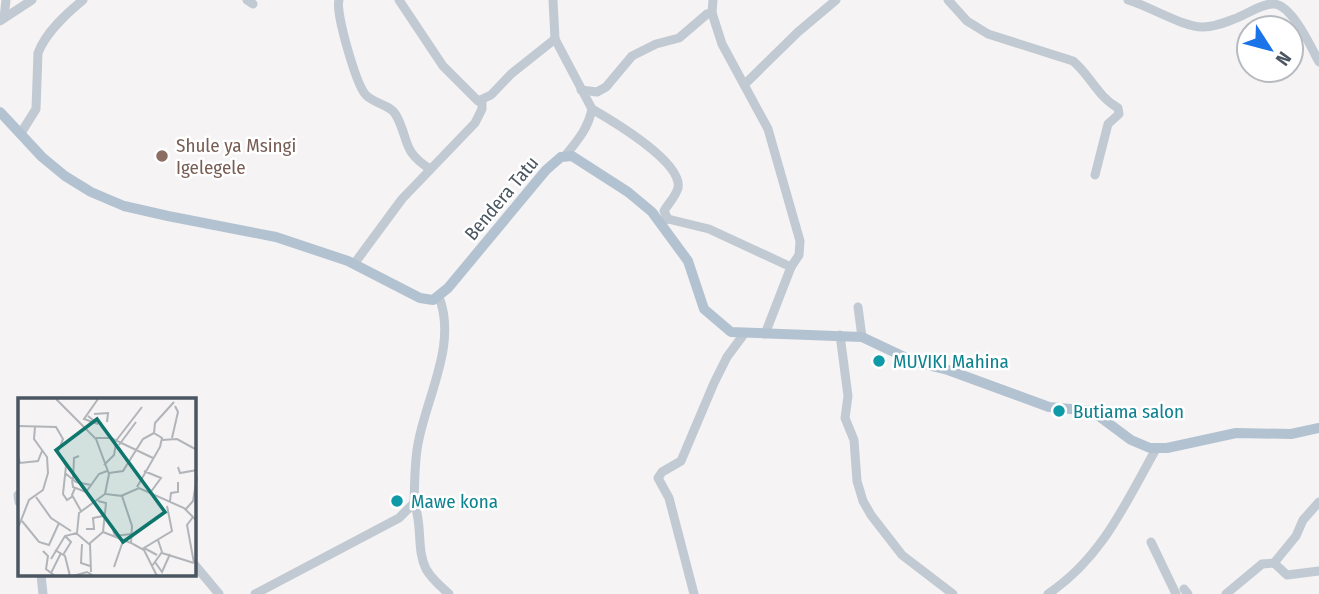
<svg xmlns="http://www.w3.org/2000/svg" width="1319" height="594" font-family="'Fira Sans Condensed',sans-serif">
	<rect width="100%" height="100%" fill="#f5f3f3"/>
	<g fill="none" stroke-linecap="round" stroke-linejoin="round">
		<g stroke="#c1cad2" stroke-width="9">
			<path d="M 247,0 L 253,4"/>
			<path d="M 339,0 C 335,12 356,83 365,94 C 373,104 390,104 396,115 C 410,141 401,150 430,169"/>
			<path d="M 399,0 L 443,66 L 478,101 L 491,95 L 511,74 L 555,39"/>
			<path d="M 553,0 L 555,39 L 592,109 C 588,129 577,141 565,156"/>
			<path d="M 713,0 L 712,13 L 722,44 L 768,129 L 800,241 L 799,255 L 791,267 L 765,334"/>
			<path d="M 948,0 L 967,21 L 988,34 L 1073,61 C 1090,75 1098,97 1118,108 L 1119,114 L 1108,124 L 1095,175"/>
			<path d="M 1128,0 C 1149,6 1185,28 1203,27 C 1214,27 1224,23 1234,19 C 1246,15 1262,3 1274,4 C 1292,5 1311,47 1319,62"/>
			<path d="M 4,18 L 6,0"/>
			<path d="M 0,21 L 32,0"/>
			<path d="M 745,84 L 798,32 L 836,0"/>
			<path d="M 581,90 L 597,92 L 606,87 L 632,56 L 656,44 L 679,38 L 707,14 L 712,13"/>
			<path d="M 592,109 C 611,120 683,162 678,188 C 676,196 668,204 664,211 L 668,219"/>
			<path d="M 21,133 L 36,109 L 38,53 C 46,32 66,14 83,0"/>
			<path d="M 663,221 L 668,219 L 709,229 L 791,267"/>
			<path d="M 354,264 L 402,199 L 475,123 L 482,109 L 482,101"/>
			<path d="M 858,307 L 862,337"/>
			<path d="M 840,335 L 848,396 L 845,418 L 854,440 L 857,481 L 863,501 L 871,515 L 902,555 L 953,594"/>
			<path d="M 18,495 L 19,502"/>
			<path d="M 1319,502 L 1303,520 L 1296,536 L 1274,563 L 1287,575 L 1319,571"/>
			<path d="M 414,503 C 423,524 416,549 426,569 C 431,578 441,587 449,594"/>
			<path d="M 1151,542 L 1176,594"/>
			<path d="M 194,564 L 219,594"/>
			<path d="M 41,575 L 43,594"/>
			<path d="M 1184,589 L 1188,594"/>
			<path d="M 255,594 L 399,518 L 414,503 C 415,481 414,460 419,439 C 428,394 457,343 439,297"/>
			<path d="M 694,594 L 669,498 L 658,478 L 662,472 L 681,461 L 714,383 L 727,357 L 744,334"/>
			<path d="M 1048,594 C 1102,558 1125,504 1156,449"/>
			<path d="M 1226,594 L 1262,564 L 1274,563"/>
		</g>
		<path stroke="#b3c2d1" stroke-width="10" d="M 0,112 L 42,157 L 65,176 L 91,192 L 124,206 L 168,216 L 276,237 L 348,261 L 420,298 L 433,300 L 448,288 L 546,170 L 561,157 L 572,156 L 628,192 L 652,212 L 688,261 L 704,309 L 731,332 L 862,337 L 915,362 L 948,370 L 1049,407 L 1092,411 L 1131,440 L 1150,448 L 1167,448 L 1236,433 L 1291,434 L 1319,428"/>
	</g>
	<circle fill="#8d6e63" stroke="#fff" stroke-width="2.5" cx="162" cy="156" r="7"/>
	<g fill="#0f9aa8" stroke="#fff" stroke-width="2.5">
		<circle cx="879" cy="361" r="7"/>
		<circle cx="1059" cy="411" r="7"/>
		<circle cx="397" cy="501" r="7"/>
	</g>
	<g text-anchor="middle" stroke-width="5" stroke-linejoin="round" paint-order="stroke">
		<g font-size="19" fill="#785e54" stroke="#fff" text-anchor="start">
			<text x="176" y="152">Shule ya Msingi<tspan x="176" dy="22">Igelegele</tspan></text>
		</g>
		<g font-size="19" fill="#4a5661" stroke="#fff">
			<text transform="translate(501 198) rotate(-50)" y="7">Bendera Tatu</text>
		</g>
		<g font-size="19" fill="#0d838f" stroke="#fff" text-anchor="start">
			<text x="893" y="368">MUVIKI Mahina</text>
			<text x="1073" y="418">Butiama salon</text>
			<text x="411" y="508">Mawe kona</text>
		</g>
	</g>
	<g transform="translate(18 398)">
		<rect width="178" height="178" fill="#f5f3f3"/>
		<path fill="none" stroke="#b1b4b9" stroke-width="2" d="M 38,1 L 78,41 L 91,76 L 87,96 L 104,98 L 114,128 L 113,145 L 126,152 L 139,178M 76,16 L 90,15 L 89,24M 70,18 L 80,26 L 66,21 L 80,1M 0,28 L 38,29 L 45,41 L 40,54 L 48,68 L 45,96 L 49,102 L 55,98M 78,40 L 93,40 L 135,60M 154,40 L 160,14 L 157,8M 144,42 L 159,41 L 179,52M 97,44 L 124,9M 101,47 L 118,24M 0,58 L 2,65 L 20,63 L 24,53M 86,67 L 96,57 L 98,46M 160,69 L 162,75 L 179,72M 126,73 L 143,80 L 132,95M 47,75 L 58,84 L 73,87M 91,75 L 105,73 L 125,41 L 136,35M 54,82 L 55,89 L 68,94 L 81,76 L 89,73M 55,83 L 56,60 L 61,58M 119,89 L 142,49 L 144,40 L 136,35 L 137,25 L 156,4M 57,90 L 54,97 L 63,113M 103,98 L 121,90 L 166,110 L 179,123M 18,99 L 33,120 L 53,133M 80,103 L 88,105 L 85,134M 152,103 L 153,95 L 160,94 L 160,84M 168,111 L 175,103 L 179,79M 175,119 L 169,127 L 176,165M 4,123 L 21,144 L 31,147 L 41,125M 0,130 L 11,102 L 25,92 L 30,75 L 29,59 L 16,41 L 17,29M 68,131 L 76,131 L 75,120 L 85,118M 95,132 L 97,138 L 113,136M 58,135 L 71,146 L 85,134 L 113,145M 64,146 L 63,165 L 72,168M 72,146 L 73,174M 37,152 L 47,158 L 52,178M 25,153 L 30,158 L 28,171 L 37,178M 144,155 L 176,165M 45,157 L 53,144 L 47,138M 139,157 L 126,150 L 154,133 L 149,108M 33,161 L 47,138 L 59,135 L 61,115 L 87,96M 137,164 L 144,174 L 152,156M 134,168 L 144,154 L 140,142M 96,169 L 105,143M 33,175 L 43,155M 55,178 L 69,174 L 76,178"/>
		<path fill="#0f766e" fill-opacity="0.15" stroke="#0f766e" stroke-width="3.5" d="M 79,21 L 147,114 L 105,144 L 38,52 Z"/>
		<rect width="178" height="178" fill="none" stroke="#4a5661" stroke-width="3.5"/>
	</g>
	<g transform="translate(1270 49) rotate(126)"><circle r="33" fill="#ffffff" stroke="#b7bbc0" stroke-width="2"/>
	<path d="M0-5L12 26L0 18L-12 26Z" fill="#1a73e8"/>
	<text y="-10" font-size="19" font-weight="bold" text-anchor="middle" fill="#4a5661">N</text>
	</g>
</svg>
